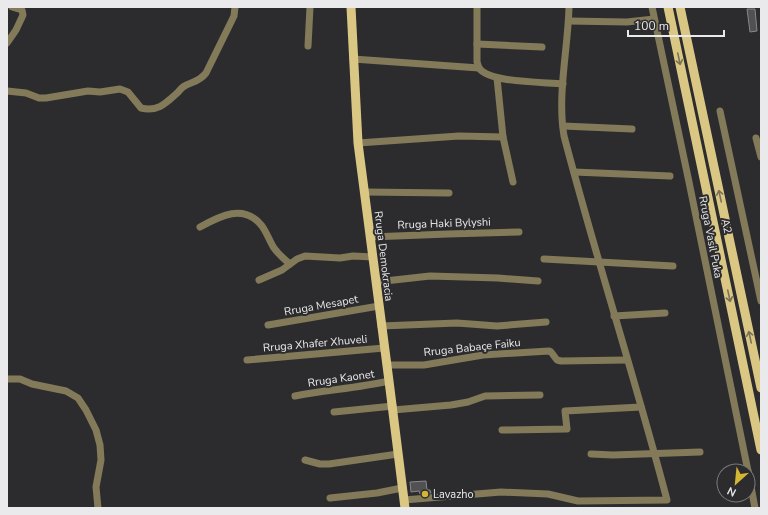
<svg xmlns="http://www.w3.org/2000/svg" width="768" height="515" font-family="'Nunito Sans',sans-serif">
	<rect width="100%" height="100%" fill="#2c2c2e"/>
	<g fill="#515053" stroke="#88878a">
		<path d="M 747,9 L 755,9 L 757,31 L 750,32 Z"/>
		<path d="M 426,481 L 427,490 L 430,490 L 431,493 L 420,494 L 419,491 L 411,492 L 410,482 Z"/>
	</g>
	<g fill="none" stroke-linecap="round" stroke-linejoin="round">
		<g stroke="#837a5a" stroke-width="7">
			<path d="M 477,7 L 477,62 C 478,64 478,66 479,68 C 489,83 545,82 563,84"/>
			<path d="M 652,7 L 689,182 L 748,471"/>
			<path d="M 569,21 L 627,22 L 654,19"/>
			<path d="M 7,43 L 16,30 L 23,15 L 22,10 L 12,7"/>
			<path d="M 477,44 L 542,47"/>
			<path d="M 308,46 L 310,7"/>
			<path d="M 353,59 L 479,68"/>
			<path d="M 497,78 L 503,137 L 513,182"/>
			<path d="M 7,91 L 26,93 L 39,98 L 46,98 L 88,91 L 100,92 L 120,89 L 128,92 L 141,108 C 157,112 165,104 176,94 C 179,92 180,89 183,87 C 192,81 198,83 206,73 L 234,16 L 235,7"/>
			<path d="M 720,111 L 761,301"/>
			<path d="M 563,126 L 632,129"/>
			<path d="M 756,138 L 761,157"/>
			<path d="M 358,143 L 459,136 L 503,137"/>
			<path d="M 574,172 L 670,176"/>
			<path d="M 364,192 L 449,193"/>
			<path d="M 200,227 C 220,216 244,203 262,226 C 267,233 270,242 274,248 C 279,255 284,259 290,264"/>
			<path d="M 370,237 L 448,234 L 519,232"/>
			<path d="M 544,259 L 673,266"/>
			<path d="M 259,280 L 282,270 L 297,259 L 305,256 L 340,258 L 353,256 L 373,257"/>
			<path d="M 376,282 L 430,276 L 498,278 L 538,281"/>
			<path d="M 614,316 L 665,313"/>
			<path d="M 268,325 L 379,306"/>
			<path d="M 381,326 L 457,323 L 497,326 L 546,322"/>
			<path d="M 247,360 L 384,348"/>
			<path d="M 387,365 L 424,365 L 483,355 L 549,351 L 551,352 L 557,360 L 561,361 L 627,360"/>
			<path d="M 7,379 L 20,379 L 32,384 L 66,391 L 78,398 L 86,410 L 96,430 L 100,445 L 101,460 L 96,487 L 98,508"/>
			<path d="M 295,396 C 326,390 358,388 389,381"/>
			<path d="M 393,410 L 451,405 L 468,402 L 485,396 L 540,395"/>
			<path d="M 334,412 L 393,406"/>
			<path d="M 502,430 L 567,429 L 565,411 L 641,407"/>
			<path d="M 591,454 L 613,455 L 700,452"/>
			<path d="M 305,460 L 320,464 L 329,464 L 398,454"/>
			<path d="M 748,471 L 755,508"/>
			<path d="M 330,498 L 377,493 L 402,488"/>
			<path d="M 404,500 L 501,492 L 548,494 L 578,501 L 667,500 C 635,378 596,258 564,136 C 557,95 568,49 569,7"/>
		</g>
		<g stroke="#dac784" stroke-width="9">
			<path d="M 351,7 L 358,143 L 389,381 L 405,508"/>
			<path d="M 668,7 L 761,450"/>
			<path d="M 680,7 L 761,388"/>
		</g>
	</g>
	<defs><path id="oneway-shaft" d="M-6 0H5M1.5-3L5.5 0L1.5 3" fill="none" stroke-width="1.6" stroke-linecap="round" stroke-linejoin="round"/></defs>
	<g stroke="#7a7255">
		<use href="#oneway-shaft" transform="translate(679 59) rotate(78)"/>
		<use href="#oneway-shaft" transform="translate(720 196) rotate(-102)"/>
		<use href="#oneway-shaft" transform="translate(729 296) rotate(78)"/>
		<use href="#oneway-shaft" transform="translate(750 337) rotate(-102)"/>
	</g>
	<circle fill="#d5b534" stroke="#2c2c2e" stroke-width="1.5" cx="425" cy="494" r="4"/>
	<g text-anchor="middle" stroke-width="4" stroke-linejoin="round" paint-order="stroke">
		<g font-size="11" fill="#eaeaec" stroke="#2c2c2e">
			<text transform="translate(444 223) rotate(-2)" y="4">Rruga Haki Bylyshi</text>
			<text transform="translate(727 226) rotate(78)" y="4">A2</text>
			<text transform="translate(711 237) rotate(79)" y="4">Rruga Vasil Puka</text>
			<text transform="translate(384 256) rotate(83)" y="4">Rruga Demokracia</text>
			<text transform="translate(321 305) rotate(-10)" y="4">Rruga Mesapet</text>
			<text transform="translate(315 343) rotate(-5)" y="4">Rruga Xhafer Xhuveli</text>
			<text transform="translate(472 347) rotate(-6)" y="4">Rruga Babaçe Faiku</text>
			<text transform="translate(341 378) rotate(-8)" y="4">Rruga Kaonet</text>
		</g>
		<g font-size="11" fill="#eaeaec" stroke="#2c2c2e" text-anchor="start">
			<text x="433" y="498">Lavazho</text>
		</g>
	</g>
	<rect width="768" height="515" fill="none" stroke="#eaeaec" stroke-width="16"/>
	<g transform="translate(736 483) rotate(207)"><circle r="19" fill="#2c2c2e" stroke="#78787a"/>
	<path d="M0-3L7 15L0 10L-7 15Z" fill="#d5b534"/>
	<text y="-6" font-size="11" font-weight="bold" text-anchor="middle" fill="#eaeaec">N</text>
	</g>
	<path d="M628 30v6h96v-6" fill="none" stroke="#eaeaec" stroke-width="2"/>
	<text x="634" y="30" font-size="12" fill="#eaeaec" stroke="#2c2c2e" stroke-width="3" paint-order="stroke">100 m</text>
</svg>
